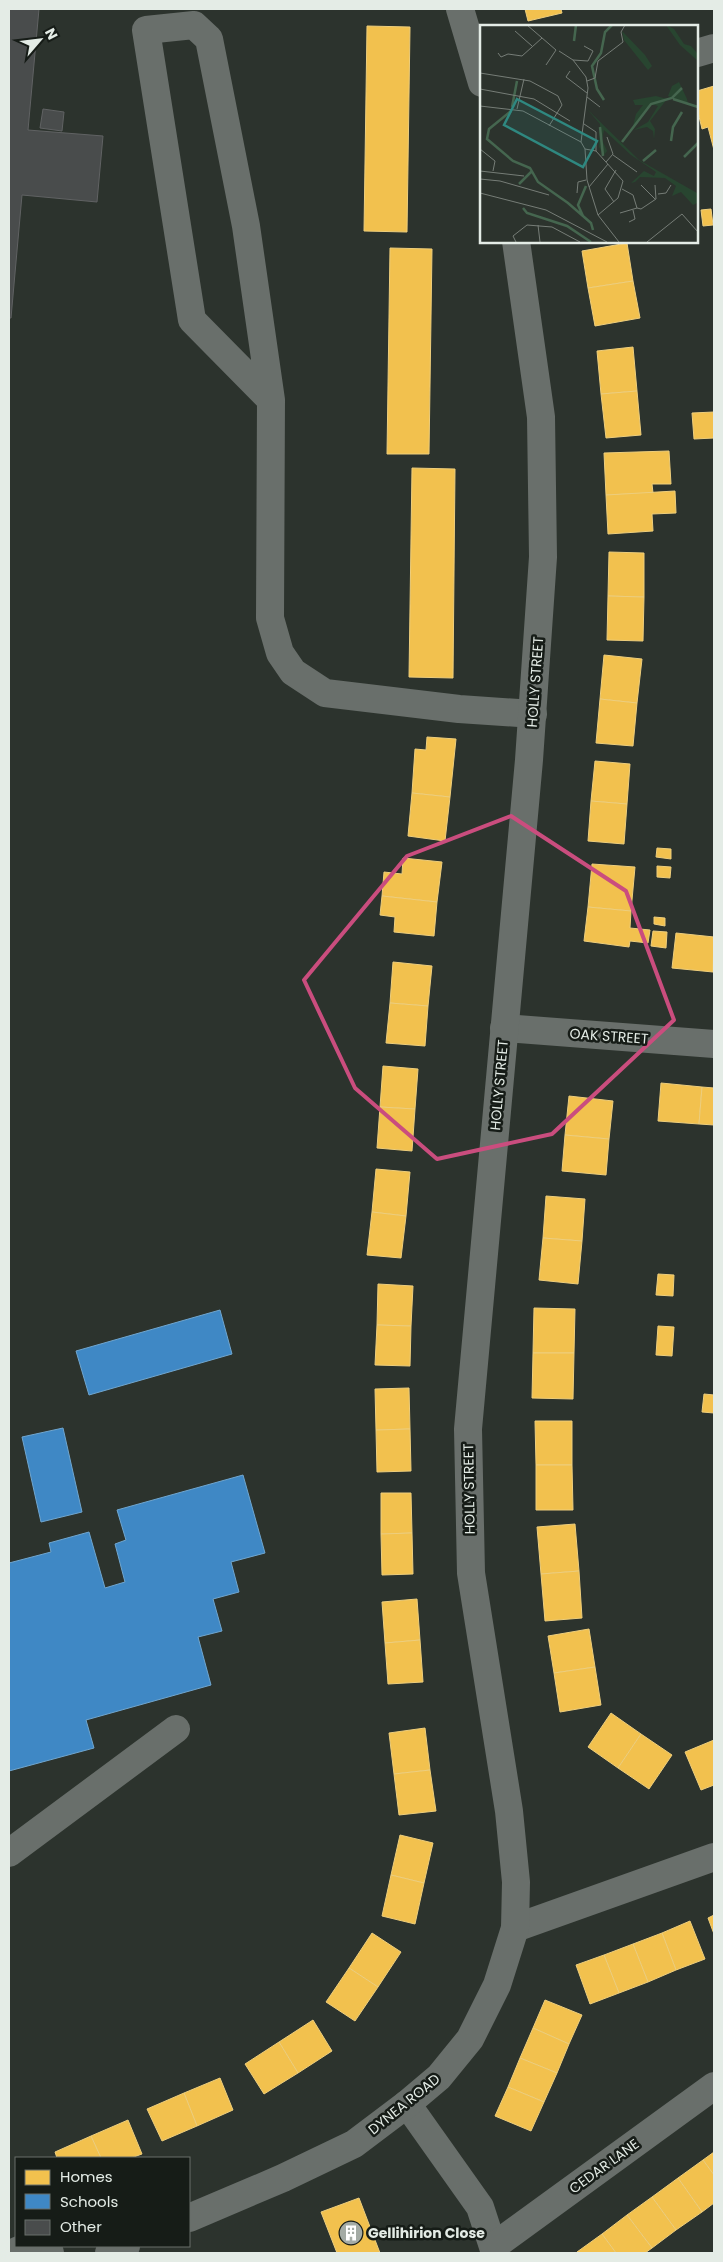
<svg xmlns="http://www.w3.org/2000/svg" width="723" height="2262" font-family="Poppins,sans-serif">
	<rect width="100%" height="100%" fill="#2c332d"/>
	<g fill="#f2c14e" stroke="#eece7c">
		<path d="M 525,9 L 561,9 L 562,13 L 528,21 Z"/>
		<path d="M 367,26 L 410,27 L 407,232 L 364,231 Z"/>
		<path d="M 714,86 L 714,150 L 708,127 L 702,129 L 697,108 L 697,91 Z"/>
		<path d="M 711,209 L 713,225 L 703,226 L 701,210 Z"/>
		<path d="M 627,243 L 633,281 L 588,288 L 582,251 Z"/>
		<path d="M 390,248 L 432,249 L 429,454 L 387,454 Z"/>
		<path d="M 633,281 L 640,318 L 595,326 L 588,288 Z"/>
		<path d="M 633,347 L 637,391 L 601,394 L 597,351 Z"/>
		<path d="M 637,391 L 641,435 L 606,438 L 601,394 Z"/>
		<path d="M 714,412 L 714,438 L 694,439 L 692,413 Z"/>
		<path d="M 669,451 L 671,484 L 652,484 L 653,493 L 606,495 L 604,453 Z"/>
		<path d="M 412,468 L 455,469 L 453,678 L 409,677 Z"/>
		<path d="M 675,491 L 676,513 L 652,514 L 653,531 L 608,534 L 606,495 Z"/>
		<path d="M 609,552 L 644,553 L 644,597 L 608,596 Z"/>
		<path d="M 608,596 L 644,597 L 643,641 L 607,640 Z"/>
		<path d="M 604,655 L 642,659 L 637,703 L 600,699 Z"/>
		<path d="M 600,699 L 637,703 L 633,746 L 596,743 Z"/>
		<path d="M 427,737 L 456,739 L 450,797 L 412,793 L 415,749 L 426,750 Z"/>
		<path d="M 595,761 L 630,764 L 627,804 L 591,801 Z"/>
		<path d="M 412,793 L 450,797 L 445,841 L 408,836 Z"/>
		<path d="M 591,801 L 627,804 L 624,844 L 588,841 Z"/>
		<path d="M 657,848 L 671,849 L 671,859 L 656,857 Z"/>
		<path d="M 403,858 L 442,862 L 437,902 L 382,896 L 384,872 L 402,874 Z"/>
		<path d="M 592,864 L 635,867 L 631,911 L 588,907 Z"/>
		<path d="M 657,866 L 671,867 L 670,878 L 657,877 Z"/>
		<path d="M 382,896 L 437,902 L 434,936 L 394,932 L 395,917 L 380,915 Z"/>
		<path d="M 588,907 L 631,911 L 630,928 L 650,930 L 648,943 L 630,941 L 629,947 L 584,941 Z"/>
		<path d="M 654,917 L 665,918 L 665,926 L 654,924 Z"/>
		<path d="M 653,931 L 667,932 L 666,948 L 651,946 Z"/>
		<path d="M 676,933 L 714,937 L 713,972 L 672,968 Z"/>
		<path d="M 393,962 L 432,966 L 428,1006 L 390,1003 Z"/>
		<path d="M 390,1003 L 428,1006 L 425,1046 L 386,1043 Z"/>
		<path d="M 383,1066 L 418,1069 L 415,1109 L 380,1107 Z"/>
		<path d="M 661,1083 L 702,1087 L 699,1124 L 658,1121 Z"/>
		<path d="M 702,1087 L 714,1088 L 714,1125 L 699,1124 Z"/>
		<path d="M 569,1096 L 613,1101 L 609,1139 L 565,1135 Z"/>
		<path d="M 380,1107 L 415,1109 L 412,1151 L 377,1148 Z"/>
		<path d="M 565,1135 L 609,1139 L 606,1175 L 562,1171 Z"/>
		<path d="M 376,1169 L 410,1172 L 406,1216 L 372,1212 Z"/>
		<path d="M 546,1196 L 585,1199 L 582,1241 L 543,1238 Z"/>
		<path d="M 372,1212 L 406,1216 L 401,1258 L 367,1255 Z"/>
		<path d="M 543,1238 L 582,1241 L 578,1284 L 539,1280 Z"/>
		<path d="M 658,1274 L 674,1275 L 673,1296 L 656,1295 Z"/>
		<path d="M 378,1284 L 413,1286 L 411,1326 L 377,1325 Z"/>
		<path d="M 534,1308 L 575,1309 L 574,1353 L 533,1353 Z"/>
		<path d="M 377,1325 L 411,1326 L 410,1366 L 375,1365 Z"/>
		<path d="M 658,1326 L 674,1327 L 672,1356 L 656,1355 Z"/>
		<path d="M 533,1353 L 574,1353 L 573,1399 L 532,1398 Z"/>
		<path d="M 409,1388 L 410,1429 L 376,1430 L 375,1389 Z"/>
		<path d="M 704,1394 L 714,1395 L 714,1413 L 702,1412 Z"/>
		<path d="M 535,1421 L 572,1421 L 572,1465 L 536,1465 Z"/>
		<path d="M 410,1429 L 411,1471 L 377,1472 L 376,1430 Z"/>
		<path d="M 536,1465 L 572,1465 L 573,1510 L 536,1510 Z"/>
		<path d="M 381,1493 L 411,1493 L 412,1533 L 381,1534 Z"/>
		<path d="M 575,1524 L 579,1571 L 541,1574 L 537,1527 Z"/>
		<path d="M 412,1533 L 413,1574 L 382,1575 L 381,1534 Z"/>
		<path d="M 579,1571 L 582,1618 L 545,1621 L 541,1574 Z"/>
		<path d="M 417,1599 L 420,1640 L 385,1643 L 382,1602 Z"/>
		<path d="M 589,1629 L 595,1667 L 554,1673 L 548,1636 Z"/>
		<path d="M 420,1640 L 423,1682 L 388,1684 L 385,1643 Z"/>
		<path d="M 595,1667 L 601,1705 L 560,1712 L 554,1673 Z"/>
		<path d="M 611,1713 L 641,1734 L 618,1768 L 588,1747 Z"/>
		<path d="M 425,1728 L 430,1770 L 394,1774 L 389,1733 Z"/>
		<path d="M 641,1734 L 672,1755 L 649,1789 L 618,1768 Z"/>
		<path d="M 714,1740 L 714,1785 L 701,1790 L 685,1752 Z"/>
		<path d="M 430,1770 L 436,1811 L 399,1815 L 394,1774 Z"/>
		<path d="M 400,1835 L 433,1843 L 424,1883 L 391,1875 Z"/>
		<path d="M 391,1875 L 424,1883 L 415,1924 L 382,1916 Z"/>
		<path d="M 714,1915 L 714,1934 L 708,1918 Z"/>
		<path d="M 690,1921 L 705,1959 L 676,1970 L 662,1933 Z"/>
		<path d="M 372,1933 L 401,1952 L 378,1987 L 349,1968 Z"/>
		<path d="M 662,1933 L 676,1970 L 648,1982 L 633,1944 Z"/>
		<path d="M 633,1944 L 648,1982 L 619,1993 L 604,1955 Z"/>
		<path d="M 604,1955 L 619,1993 L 590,2004 L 576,1965 Z"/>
		<path d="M 349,1968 L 378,1987 L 355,2021 L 326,2002 Z"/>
		<path d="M 545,2000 L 582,2015 L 569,2044 L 533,2028 Z"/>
		<path d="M 313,2020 L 332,2051 L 298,2073 L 279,2042 Z"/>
		<path d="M 533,2028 L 569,2044 L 557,2073 L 520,2058 Z"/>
		<path d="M 279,2042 L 298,2073 L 264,2094 L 245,2064 Z"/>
		<path d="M 520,2058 L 557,2073 L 544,2102 L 508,2087 Z"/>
		<path d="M 220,2078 L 233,2110 L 197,2126 L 184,2093 Z"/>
		<path d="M 508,2087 L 544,2102 L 531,2131 L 495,2116 Z"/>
		<path d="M 184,2093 L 197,2126 L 162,2141 L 147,2109 Z"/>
		<path d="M 128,2120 L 142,2154 L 131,2158 L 101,2158 L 91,2136 Z"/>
		<path d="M 91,2136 L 101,2158 L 57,2158 L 55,2152 Z"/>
		<path d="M 714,2152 L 714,2175 L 703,2160 Z"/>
		<path d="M 703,2160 L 714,2175 L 714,2203 L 702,2212 L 678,2178 Z"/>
		<path d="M 678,2178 L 702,2212 L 676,2230 L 652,2197 Z"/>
		<path d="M 652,2197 L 676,2230 L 652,2248 L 627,2215 Z"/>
		<path d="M 359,2198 L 380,2253 L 337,2253 L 321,2212 Z"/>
		<path d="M 627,2215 L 652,2248 L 645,2253 L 616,2253 L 602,2234 Z"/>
		<path d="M 602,2234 L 616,2253 L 578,2253 L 577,2252 Z"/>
	</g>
	<g fill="#3f88c5" stroke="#70a6cf">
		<path d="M 220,1310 L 232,1354 L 89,1395 L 76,1351 Z"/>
		<path d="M 63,1428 L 82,1512 L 41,1522 L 22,1437 Z"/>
		<path d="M 243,1475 L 265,1553 L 231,1562 L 239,1592 L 213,1599 L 222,1631 L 198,1637 L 211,1685 L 86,1720 L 94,1748 L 9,1771 L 9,1563 L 51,1552 L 49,1543 L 89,1532 L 105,1588 L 125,1582 L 115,1544 L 126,1540 L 117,1510 Z"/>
	</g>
	<g fill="#494c4c" stroke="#606263">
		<path d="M 9,9 L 39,9 L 28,130 L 103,136 L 97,202 L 22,195 L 11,318 L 9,318 Z"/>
		<path d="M 43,109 L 64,112 L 62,131 L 40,128 Z"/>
	</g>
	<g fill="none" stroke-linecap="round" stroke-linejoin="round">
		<g stroke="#696f6b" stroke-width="28">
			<path d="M 460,9 L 482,83"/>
			<path d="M 697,53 L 714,48"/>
			<path d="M 271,400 L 192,320 L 146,30 L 194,25 L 209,39 L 246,226 L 271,400 L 270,618 L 280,653 L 293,672 L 325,693 L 459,709 L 533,714"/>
			<path d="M 504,1028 L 714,1044"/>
			<path d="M 9,1853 L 176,1729"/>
			<path d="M 515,1928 L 714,1857"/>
			<path d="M 407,2104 L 480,2207 L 495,2253"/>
			<path d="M 189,2218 L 283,2178 L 354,2144 L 407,2104 L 439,2077 L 470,2039 L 497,1985 L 515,1928 L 516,1882 L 509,1811 L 471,1573 L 468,1429 L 529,760 L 543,557 L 541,417 L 516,241"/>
			<path d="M 42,2246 L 50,2253"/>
			<path d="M 494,2246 L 714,2086"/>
			<path d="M 12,2253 L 28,2246"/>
			<path d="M 109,2253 L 126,2246"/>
		</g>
	</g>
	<path fill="none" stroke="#ca4d7e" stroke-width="4" stroke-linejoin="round" d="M 511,816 L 626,891 L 674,1020 L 552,1134 L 437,1159 L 355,1088 L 304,980 L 407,856 Z"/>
	<defs>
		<g id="building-disc" transform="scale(1.25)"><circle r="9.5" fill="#a4aba5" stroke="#161c17"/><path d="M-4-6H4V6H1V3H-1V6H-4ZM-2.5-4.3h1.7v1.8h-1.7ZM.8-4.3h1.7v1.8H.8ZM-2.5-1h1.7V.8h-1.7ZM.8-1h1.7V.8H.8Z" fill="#fff"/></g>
	</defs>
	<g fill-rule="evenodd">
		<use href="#building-disc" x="351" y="2233"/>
	</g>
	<g text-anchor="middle" stroke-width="5" stroke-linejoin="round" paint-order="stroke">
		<g font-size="14" fill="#e4ece6" stroke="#161c17">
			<text transform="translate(535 682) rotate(-86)" y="5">HOLLY STREET</text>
			<text transform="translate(609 1036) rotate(4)" y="5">OAK STREET</text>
			<text transform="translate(499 1085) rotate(-85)" y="5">HOLLY STREET</text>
			<text transform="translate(469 1489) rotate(-91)" y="5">HOLLY STREET</text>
			<text transform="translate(404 2104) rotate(-39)" y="5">DYNEA ROAD</text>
			<text transform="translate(604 2166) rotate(-36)" y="5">CEDAR LANE</text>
		</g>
		<g font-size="14" font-weight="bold" fill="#e4ece6" stroke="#161c17" text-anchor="start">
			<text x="368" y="2238">Gellihirion Close</text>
		</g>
	</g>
	<g transform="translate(480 25)">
		<rect width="218" height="218" fill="#2c332d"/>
		<path d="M 186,0 L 194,4 L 204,19 L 211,21 L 217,28 L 217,35 L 200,20 ZM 142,6 L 165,30 L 172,41 L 168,45 L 144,15 ZM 199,57 L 207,74 L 208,79 L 188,71 L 192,61 ZM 176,71 L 187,74 L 170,96 L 175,104 L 174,114 L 173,106 L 167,102 L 154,105 L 168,97 L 178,81 L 171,79 L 153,101 L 156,89 L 163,80 L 155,80 L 153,75 ZM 107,84 L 159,135 L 217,168 L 217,178 L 213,180 L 201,167 L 192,171 L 196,161 L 185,153 L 160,152 L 155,157 L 151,158 L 164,146 L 174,151 L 176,147 L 151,130 L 124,105 L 122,115 L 127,126 L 124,130 L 119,122 L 120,99 Z" fill="#284530"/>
		<path fill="none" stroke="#45664f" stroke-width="2.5" d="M 94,16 L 96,0M 193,74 L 218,82M 124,75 L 117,64 L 112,41 L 121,28 L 125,7 L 132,0M 32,82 L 37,56M 31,86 L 9,104 L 7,114 L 33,136 L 50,143 L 58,157 L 88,178 L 111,198 L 113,205M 120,102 L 123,131M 191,116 L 193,102 L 202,87M 142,117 L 171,79 L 192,73 L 202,63M 204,132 L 218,118M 163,136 L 176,125M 39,159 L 52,146M 43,183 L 47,188 L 87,201 L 111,217M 103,191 L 98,180 L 106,161"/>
		<path fill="none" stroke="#767d77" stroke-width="1" d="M 47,0 L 76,25 L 66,40M 35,6 L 52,21M 79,26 L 93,35 L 106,52 L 108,63 L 101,117 L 105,124 L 107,155 L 118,190 L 139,217M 18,28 L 21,32 L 28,29 L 42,31 L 62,13M 93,35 L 108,36 L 113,26 L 104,21M 90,46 L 86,52 L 107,68M 0,48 L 50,56 L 78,71 L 82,80 L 69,101M 107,56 L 115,53 L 118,36 L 143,17 L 141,7 L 145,0M 0,64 L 54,74 L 90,96M 107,72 L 120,82M 0,81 L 43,86 L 101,117M 37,84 L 44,54M 104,99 L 116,107 L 116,126M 0,124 L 15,136 L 13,146M 105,124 L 116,126 L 143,156 L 138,173 L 118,190M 133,130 L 157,147M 126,137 L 133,129 L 127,112M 0,146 L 44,151M 0,154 L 20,156 L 69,170M 161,160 L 175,174M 109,162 L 128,139M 142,164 L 153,170 L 157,183 L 161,184 L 176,174 L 175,160M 0,168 L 66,185 L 127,217M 97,168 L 98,157 L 106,155M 178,169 L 186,168 L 191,160M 134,177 L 125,164 L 136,145M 140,188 L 157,183M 149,197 L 155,194 L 153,185M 58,200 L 60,217M 36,217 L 33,211 L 47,200 L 72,202 L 100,217M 167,217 L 202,189 L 218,207"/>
		<path fill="#2f8880" fill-opacity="0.15" stroke="#2f8880" stroke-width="2.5" d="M 37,74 L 117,116 L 103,142 L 24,100 Z"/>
		<rect width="218" height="218" fill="none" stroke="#e4ece6" stroke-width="2.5"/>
	</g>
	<rect width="723" height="2262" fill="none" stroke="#e4ece6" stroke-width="20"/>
	<rect x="15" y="2157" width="175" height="90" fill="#161c17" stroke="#686f6a"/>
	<rect x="25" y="2170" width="25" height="15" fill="#f2c14e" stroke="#686f6a"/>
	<text x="60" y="2182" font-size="15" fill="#e4ece6">Homes</text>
	<rect x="25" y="2194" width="25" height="15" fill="#3f88c5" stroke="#686f6a"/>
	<text x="60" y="2207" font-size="15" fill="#e4ece6">Schools</text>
	<rect x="25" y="2220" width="25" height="15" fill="#494c4c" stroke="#686f6a"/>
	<text x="60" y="2232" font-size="15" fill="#e4ece6">Other</text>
	<g transform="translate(40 40) rotate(62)" stroke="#161c17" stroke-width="4" paint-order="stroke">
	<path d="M0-4L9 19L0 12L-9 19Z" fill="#e4ece6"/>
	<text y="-8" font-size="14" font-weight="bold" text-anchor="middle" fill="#e4ece6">N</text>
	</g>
</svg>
